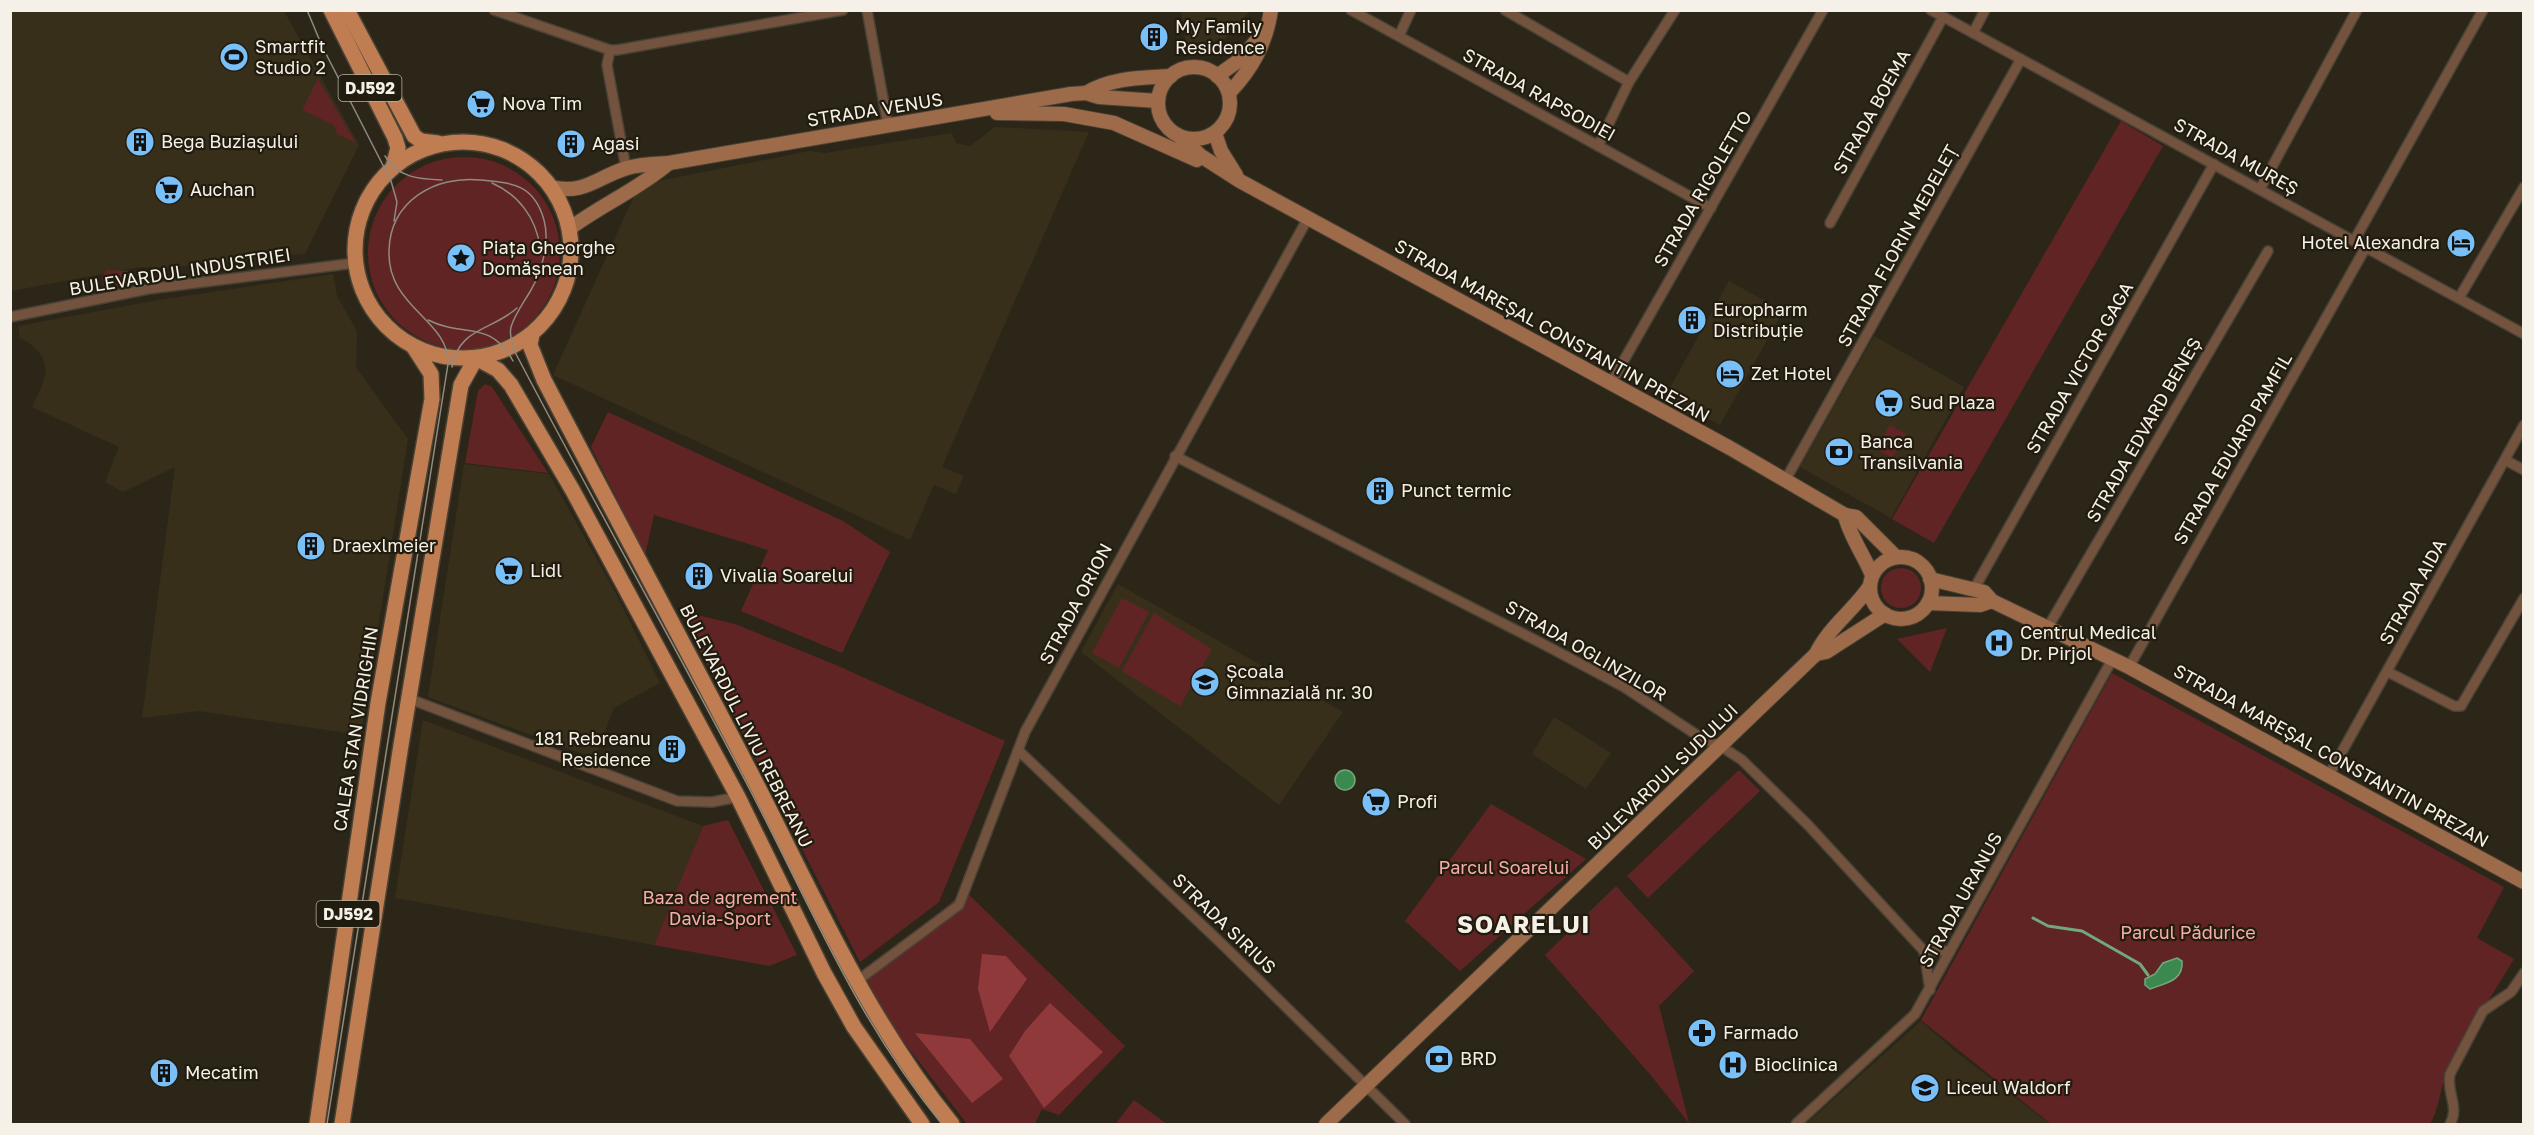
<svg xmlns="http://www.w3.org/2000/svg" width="2534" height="1135" font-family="'Golos Text',sans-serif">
	<rect width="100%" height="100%" fill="#2c2619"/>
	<g fill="#382f1b">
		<path d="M 11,11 L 284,11 L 359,145 L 305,254 L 164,268 L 140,267 L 11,291 Z"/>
		<path d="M 1181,11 L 1181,10 L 1250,11 L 1226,38 L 1187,50 Z"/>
		<path d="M 995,127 L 1089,132 L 942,467 L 964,476 L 956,494 L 934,485 L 910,540 L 553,375 L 639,185 L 809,151 L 825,153 L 952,133 L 956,143 L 970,146 Z"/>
		<path d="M 333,274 L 337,296 L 357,331 L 356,367 L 408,439 L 361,735 L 199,711 L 142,718 L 175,467 L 123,492 L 105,482 L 119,447 L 32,407 L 43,383 L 46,370 L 42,356 L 32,345 L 20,338 L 18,326 L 158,300 Z"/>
		<path d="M 1729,281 L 1783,311 L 1720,425 L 1666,395 Z"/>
		<path d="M 1874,336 L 1964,387 L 1891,518 L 1800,467 Z"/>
		<path d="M 464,464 L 549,474 L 614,590 L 660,683 L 614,708 L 594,758 L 428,697 Z"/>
		<path d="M 1118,584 L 1343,712 L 1279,805 L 1081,652 Z"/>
		<path d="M 1554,717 L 1611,753 L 1586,789 L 1532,754 Z"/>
		<path d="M 423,720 L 703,826 L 654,945 L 395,898 Z"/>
		<path d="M 1921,1021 L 1955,1051 L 2050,1124 L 1806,1124 Z"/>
	</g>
	<g fill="#612425">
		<path d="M 318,79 L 356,143 L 337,134 L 334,125 L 302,110 Z"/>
		<path d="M 2121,121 L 2163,146 L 1934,543 L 1892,519 Z"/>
		<circle cx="464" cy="253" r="96"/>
		<path d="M 106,270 L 128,271 L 136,283 L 107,289 L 104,287 L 102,278 Z"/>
		<path d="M 485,384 L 492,387 L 548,473 L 465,463 L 478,391 Z"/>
		<path d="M 608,412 L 843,521 L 890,552 L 842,653 L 741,611 L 768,550 L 654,515 L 645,555 L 591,447 Z"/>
		<path d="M 1890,425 L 1906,434 L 1892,458 L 1876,449 Z"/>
		<circle cx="1901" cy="588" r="20"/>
		<path d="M 1122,598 L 1149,612 L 1119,668 L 1092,653 Z"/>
		<path d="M 680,611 L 735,624 L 836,665 L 1005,741 L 939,902 L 860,962 Z"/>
		<path d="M 1154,613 L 1212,649 L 1180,706 L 1122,671 Z"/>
		<path d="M 1947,628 L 1930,672 L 1897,639 Z"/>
		<path d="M 2112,673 L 2504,887 L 2477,938 L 2514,959 C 2491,998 2464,1035 2446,1076 C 2439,1092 2439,1109 2430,1124 L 2051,1124 L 1921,1020 Z"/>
		<path d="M 1739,770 L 1760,791 L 1648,898 L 1627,876 Z"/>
		<path d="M 1491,804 L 1586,859 L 1460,971 L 1405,921 Z"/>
		<path d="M 728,820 L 797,955 L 769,966 L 654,945 L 703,826 Z"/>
		<path d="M 1616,886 L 1694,971 L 1659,1006 L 1689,1123 L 1649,1073 L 1545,955 Z"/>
		<path d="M 965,891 L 1125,1046 L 1059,1115 L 1042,1109 L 1035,1124 L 967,1124 L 857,981 Z"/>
		<path d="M 1134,1100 L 1167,1124 L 1120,1124 L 1117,1122 Z"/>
	</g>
	<g fill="#90393a">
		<path d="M 982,954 L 1006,956 L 1027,979 L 990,1032 L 978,989 Z"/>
		<path d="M 1050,1003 L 1103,1052 L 1044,1108 L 1009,1056 L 1025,1031 Z"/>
		<path d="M 915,1033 L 970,1039 L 1003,1079 L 972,1103 Z"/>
	</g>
	<g fill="#3b894e" stroke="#73a87c" stroke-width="1.5">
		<circle cx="1345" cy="780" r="10"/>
		<path d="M 2177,958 L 2182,961 C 2184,981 2165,983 2150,989 L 2145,985 L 2145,979 L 2155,974 L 2163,963 Z"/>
	</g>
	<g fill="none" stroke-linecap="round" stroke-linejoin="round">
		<path stroke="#73a87c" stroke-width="3" d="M 2033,918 L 2048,926 L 2082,931 L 2140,964 L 2148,975"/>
		<g stroke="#484236" stroke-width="12">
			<g id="street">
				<path d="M 494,10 L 610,50 L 617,50 L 843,10"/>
				<path d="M 867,10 L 888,126"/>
				<path d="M 1351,10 L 1711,208"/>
				<path d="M 1505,10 L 1629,82"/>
				<path d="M 1931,10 L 2524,334"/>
				<path d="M 1973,33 L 1985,10"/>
				<path d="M 1399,36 L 1411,10"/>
				<path d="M 610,50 L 607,65 L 626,168"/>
				<path d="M 1598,146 L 1629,82 L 1675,10"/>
				<path d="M 2260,189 L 2357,10"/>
				<path d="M 1830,223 L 1943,17"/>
				<path d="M 2354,241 L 2483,10"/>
				<path d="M 2459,298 L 2524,187"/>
				<path d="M 10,317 L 148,289 L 355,263"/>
				<path d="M 1611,383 L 1823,10"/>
				<path d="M 1175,456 L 1543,644 L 1624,687 L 1700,737 L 1722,747 L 1742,760 L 1808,825 L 1924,951 L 1930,990"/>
				<path d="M 2505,460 L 2524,470"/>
				<path d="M 1786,479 L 2021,59"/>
				<path d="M 1974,589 L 2214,164"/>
				<path d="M 2048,627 L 2268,251"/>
				<path d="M 2129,667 L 2366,247"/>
				<path d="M 2388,672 L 2454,706 L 2461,706 L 2524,598"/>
				<path d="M 410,699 L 677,801 L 712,802 L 738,797"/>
				<path d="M 1018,750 L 1223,945 L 1405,1124"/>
				<path d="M 2329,775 L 2524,425"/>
				<path d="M 1924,951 L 1950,951"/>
				<path d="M 857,981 L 959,905 L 1025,732 L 1308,218"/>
				<path d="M 1796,1124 L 1915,1014 L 2113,658"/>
				<path d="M 2450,1124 C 2460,1107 2446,1093 2450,1074 L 2483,1011 L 2511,992 L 2524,973"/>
			</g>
		</g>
		<g stroke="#484236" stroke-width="16">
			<g id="secondary">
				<circle cx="1194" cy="103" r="36"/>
				<path d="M 1217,76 L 1241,59 L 1261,35"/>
				<path d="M 1086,93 C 1112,77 1142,78 1171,76"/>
				<path d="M 1229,93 C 1252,69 1266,44 1271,10"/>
				<path d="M 997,113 L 1064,114 L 1114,123 L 1197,160"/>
				<path d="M 1215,133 L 1221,151 L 1236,175"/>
				<path d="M 1179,136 L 1201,156 L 1240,181 L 1730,448 L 1845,515 L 1856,517 L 1896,557"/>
				<path d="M 551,187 C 585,195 597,177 627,168 C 641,164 655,164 669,163 L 1071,94 L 1086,93 L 1099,97 L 1158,101"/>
				<path d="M 569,229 C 601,205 639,189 669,163"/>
				<path d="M 1845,515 C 1848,533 1865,557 1872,575"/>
				<circle cx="1901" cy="588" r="31"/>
				<path d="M 1930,579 L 1984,592 L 1992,601 L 2129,667 L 2524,882"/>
				<path d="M 1928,603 L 1980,605 L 1992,601"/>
				<path d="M 1816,654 L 1826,652 L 1885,614"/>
				<path d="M 1326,1124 L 1816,654 C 1828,628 1854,610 1870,586"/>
			</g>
		</g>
		<g stroke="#484236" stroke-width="18">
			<g id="primary">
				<path d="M 331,10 L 395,138 L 398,148 L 393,167"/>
				<path d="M 347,10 L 414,136 L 421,141 L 438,143"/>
				<circle cx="463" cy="250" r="108"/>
				<path d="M 532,334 L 530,345 L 544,380 C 615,516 688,651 758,787 C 817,903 869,1022 952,1124"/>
				<path d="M 476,358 L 498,370 L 511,385 L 573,491 L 738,797 L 824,973 L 854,1027 L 922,1124"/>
				<path d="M 317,1124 L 378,703 L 432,399 L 431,374 L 413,346"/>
				<path d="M 342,1124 L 401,745 L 461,385 L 476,358"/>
			</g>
		</g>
		<use href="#street" stroke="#73533e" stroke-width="9"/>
		<use href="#secondary" stroke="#9e6b4a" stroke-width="14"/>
		<use href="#primary" stroke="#bf7d51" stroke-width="15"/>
		<g stroke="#908b80" stroke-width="1.5">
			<path d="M 307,10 L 322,46 L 391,181 L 397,202 L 394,221"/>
			<path d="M 385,156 C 398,178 419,179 442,180"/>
			<path d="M 492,183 C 519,195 536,218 540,247"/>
			<path d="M 428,320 C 464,338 490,319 513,361"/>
			<path d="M 452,367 C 459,327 492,331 517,308"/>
			<path d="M 327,1124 L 448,364 C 450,320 387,308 389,251 C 390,201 435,175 481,180 C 512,183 534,184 544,220 C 550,242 542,271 531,290 C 524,302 515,314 511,327 C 509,336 513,345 516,354 C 592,499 673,642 749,788 C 811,906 855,1018 942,1124"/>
		</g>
	</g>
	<defs>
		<g id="building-disc" transform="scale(1.5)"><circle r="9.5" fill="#79bff8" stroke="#221c0f"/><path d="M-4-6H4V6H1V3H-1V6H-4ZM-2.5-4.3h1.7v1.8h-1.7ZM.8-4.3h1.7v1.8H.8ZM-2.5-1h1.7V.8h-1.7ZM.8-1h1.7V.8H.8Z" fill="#111"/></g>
		<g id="stadium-disc" transform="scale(1.5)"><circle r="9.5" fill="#79bff8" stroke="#221c0f"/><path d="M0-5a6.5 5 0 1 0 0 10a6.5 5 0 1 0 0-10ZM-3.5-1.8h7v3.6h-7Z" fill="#111"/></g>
		<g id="supermarket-disc" transform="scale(1.5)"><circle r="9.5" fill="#79bff8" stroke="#221c0f"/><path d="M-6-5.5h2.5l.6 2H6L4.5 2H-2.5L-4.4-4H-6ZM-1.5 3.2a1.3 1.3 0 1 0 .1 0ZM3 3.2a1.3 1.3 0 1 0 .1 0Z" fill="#111"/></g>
		<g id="hotel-disc" transform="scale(1.5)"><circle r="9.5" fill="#79bff8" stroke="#221c0f"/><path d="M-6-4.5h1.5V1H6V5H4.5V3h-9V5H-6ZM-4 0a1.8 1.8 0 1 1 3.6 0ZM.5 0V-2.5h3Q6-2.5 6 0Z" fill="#111"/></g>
		<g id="sight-disc" transform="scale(1.5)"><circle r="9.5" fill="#79bff8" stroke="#221c0f"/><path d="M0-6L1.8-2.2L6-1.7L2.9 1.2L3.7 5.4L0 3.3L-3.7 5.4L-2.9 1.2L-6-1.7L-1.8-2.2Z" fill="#111"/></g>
		<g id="bank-disc" transform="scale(1.5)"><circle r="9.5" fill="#79bff8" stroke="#221c0f"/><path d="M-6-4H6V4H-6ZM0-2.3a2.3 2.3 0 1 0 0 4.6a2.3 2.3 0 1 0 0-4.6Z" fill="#111"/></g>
		<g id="hospital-disc" transform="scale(1.5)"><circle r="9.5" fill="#79bff8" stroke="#221c0f"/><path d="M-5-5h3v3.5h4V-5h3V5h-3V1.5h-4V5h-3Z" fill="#111"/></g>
		<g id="school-disc" transform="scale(1.5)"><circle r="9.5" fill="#79bff8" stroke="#221c0f"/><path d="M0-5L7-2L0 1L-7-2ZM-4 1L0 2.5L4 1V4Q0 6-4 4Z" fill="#111"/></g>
		<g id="pharmacy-disc" transform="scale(1.5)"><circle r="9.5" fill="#79bff8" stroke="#221c0f"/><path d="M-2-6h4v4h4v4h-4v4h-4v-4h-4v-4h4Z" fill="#111"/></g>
	</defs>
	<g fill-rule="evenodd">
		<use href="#building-disc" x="1154" y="37"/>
		<use href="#stadium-disc" x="234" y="57"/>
		<use href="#supermarket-disc" x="481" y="104"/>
		<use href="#building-disc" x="140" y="142"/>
		<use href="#building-disc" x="571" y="144"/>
		<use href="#supermarket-disc" x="169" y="190"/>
		<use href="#hotel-disc" x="2461" y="243"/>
		<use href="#sight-disc" x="461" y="258"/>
		<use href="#building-disc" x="1692" y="320"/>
		<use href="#hotel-disc" x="1730" y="374"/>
		<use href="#supermarket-disc" x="1889" y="403"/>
		<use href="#bank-disc" x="1839" y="452"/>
		<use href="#building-disc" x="1380" y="491"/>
		<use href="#building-disc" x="311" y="546"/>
		<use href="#supermarket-disc" x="509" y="571"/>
		<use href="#building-disc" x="699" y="576"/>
		<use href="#hospital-disc" x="1999" y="643"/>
		<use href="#school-disc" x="1205" y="682"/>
		<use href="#building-disc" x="672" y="749"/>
		<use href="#supermarket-disc" x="1376" y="802"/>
		<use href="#pharmacy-disc" x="1702" y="1033"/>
		<use href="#bank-disc" x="1439" y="1059"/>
		<use href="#hospital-disc" x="1733" y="1065"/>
		<use href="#building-disc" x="164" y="1073"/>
		<use href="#school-disc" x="1925" y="1088"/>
	</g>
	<g text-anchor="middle" stroke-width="4.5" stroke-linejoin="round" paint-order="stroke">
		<g fill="#221c0f" stroke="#b6b1a7" stroke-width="1.5">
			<rect x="338.5" y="75" width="63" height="26" rx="4.5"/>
			<rect x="316.5" y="901" width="63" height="26" rx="4.5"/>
		</g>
		<g font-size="16" font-weight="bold" fill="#f5f1e8">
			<text x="370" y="94">DJ592</text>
			<text x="348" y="920">DJ592</text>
		</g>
		<g font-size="18" fill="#f5f1e8" stroke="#221c0f" text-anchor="start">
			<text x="1175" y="33">My Family<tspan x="1175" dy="21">Residence</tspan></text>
			<text x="255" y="53">Smartfit<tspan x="255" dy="21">Studio 2</tspan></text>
			<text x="502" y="110">Nova Tim</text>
			<text x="161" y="148">Bega Buziașului</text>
			<text x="592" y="150">Agasi</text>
			<text x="190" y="196">Auchan</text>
			<text x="2440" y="249" text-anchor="end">Hotel Alexandra</text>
			<text x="482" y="254">Piața Gheorghe<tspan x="482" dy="21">Domășnean</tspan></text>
			<text x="1713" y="316">Europharm<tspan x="1713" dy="21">Distribuție</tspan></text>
			<text x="1751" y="380">Zet Hotel</text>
			<text x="1910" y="409">Sud Plaza</text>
			<text x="1860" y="448">Banca<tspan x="1860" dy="21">Transilvania</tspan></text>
			<text x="1401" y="497">Punct termic</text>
			<text x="332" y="552">Draexlmeier</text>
			<text x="530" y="577">Lidl</text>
			<text x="720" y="582">Vivalia Soarelui</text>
			<text x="2020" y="639">Centrul Medical<tspan x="2020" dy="21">Dr. Pirjol</tspan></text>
			<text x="1226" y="678">Școala<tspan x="1226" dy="21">Gimnazială nr. 30</tspan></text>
			<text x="651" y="745" text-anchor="end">181 Rebreanu<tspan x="651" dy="21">Residence</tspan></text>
			<text x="1397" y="808">Profi</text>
			<text x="1723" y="1039">Farmado</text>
			<text x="1460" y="1065">BRD</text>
			<text x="1754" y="1071">Bioclinica</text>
			<text x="185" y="1079">Mecatim</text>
			<text x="1946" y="1094">Liceul Waldorf</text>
		</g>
		<g font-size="18" fill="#f5f1e8" stroke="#221c0f">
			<text transform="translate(1539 95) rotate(29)" y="6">STRADA RAPSODIEI</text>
			<text transform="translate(875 110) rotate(-9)" y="6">STRADA VENUS</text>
			<text transform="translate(1872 112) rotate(-61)" y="6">STRADA BOEMA</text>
			<text transform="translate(2236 157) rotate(29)" y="6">STRADA MUREȘ</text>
			<text transform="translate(1703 189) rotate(-60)" y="6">STRADA RIGOLETTO</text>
			<text transform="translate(1898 246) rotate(-61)" y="6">STRADA FLORIN MEDELEȚ</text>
			<text transform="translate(180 272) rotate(-9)" y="6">BULEVARDUL INDUSTRIEI</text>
			<text transform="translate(1552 331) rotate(29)" y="6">STRADA MAREȘAL CONSTANTIN PREZAN</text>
			<text transform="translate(2080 368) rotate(-60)" y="6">STRADA VICTOR GAGA</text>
			<text transform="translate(2144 430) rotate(-60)" y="6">STRADA EDVARD BENEȘ</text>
			<text transform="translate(2233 449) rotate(-60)" y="6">STRADA EDUARD PAMFIL</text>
			<text transform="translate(2413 592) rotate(-61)" y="6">STRADA AIDA</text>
			<text transform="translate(1076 604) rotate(-62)" y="6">STRADA ORION</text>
			<text transform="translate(1586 651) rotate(30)" y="6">STRADA OGLINZILOR</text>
			<text transform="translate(746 726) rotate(63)" y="6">BULEVARDUL LIVIU REBREANU</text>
			<text transform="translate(356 729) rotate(-81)" y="6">CALEA STAN VIDRIGHIN</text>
			<text transform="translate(2331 756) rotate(29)" y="6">STRADA MAREȘAL CONSTANTIN PREZAN</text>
			<text transform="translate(1663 777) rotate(-44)" y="6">BULEVARDUL SUDULUI</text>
			<text transform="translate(1961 900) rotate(-61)" y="6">STRADA URANUS</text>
			<text transform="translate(1224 924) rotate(44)" y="6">STRADA SIRIUS</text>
		</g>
		<g font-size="18" fill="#f8aca9" stroke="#221c0f">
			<text x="1504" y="874">Parcul Soarelui</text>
			<text x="720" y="904">Baza de agrement<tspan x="720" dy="21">Davia-Sport</tspan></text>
			<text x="2188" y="939">Parcul Pădurice</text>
		</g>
		<g font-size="24" font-weight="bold" letter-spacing="1.5" fill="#f5f1e8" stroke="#221c0f">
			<text x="1524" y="933">SOARELUI</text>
		</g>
	</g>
	<rect width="2534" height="1135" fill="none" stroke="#f5f1e8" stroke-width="24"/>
</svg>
